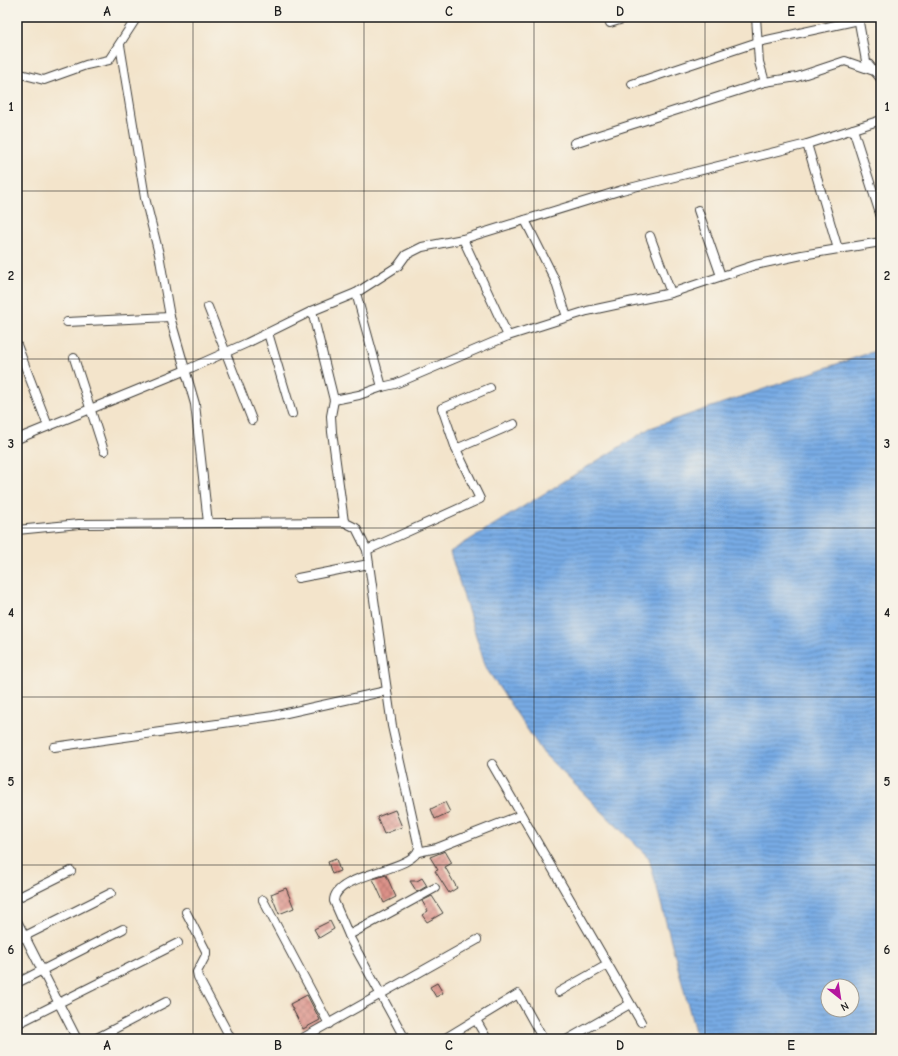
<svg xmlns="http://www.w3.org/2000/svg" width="898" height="1056" font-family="'Comic Neue',sans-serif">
	<defs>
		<pattern id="water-rules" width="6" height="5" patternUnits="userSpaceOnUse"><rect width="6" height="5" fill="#77aae4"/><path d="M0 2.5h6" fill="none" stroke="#618ab8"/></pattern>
		<pattern id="building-cross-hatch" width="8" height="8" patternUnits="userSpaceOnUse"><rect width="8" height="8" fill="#dc9188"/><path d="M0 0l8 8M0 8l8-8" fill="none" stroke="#b2766e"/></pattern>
	</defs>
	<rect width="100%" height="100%" fill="#f7f3e8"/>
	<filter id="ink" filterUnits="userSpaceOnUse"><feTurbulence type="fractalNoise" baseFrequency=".025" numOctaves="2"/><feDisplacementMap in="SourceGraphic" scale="8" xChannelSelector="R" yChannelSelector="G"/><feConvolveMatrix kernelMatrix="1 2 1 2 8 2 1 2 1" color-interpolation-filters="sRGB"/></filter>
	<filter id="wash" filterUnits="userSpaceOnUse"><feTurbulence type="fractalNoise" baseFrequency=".012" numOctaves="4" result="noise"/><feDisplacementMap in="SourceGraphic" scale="16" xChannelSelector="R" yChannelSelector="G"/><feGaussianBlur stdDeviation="0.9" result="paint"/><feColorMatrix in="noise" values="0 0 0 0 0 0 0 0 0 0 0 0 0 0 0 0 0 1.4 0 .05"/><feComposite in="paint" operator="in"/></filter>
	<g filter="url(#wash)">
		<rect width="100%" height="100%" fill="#f3e4cb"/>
		<path fill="url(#water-rules)" stroke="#4a6380" fill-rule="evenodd" d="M 881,349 L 881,1026 L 873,1039 L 697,1039 L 649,858 L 544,754 L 486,668 L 450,552 L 650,428 ZM 828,986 L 852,986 L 852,1010 L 828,1010 Z"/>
		<g id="blocks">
			<g fill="url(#building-cross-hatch)">
				<path d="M 445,802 L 450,812 L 435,819 L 431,809 Z"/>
				<path d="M 395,810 L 402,827 L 384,834 L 377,817 Z"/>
				<path d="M 445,851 L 452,863 L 445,867 L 457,888 L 449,893 L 435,871 L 438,870 L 430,857 Z"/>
				<path d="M 336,859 L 340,871 L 332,874 L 328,862 Z"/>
				<path d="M 386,875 L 396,897 L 384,903 L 373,879 Z"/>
				<path d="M 422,878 L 427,886 L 417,892 L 410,881 L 417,881 Z"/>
				<path d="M 286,888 L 294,908 L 279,914 L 271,894 Z"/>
				<path d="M 432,896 L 443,913 L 427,922 L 422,915 L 428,911 L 422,901 Z"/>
				<path d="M 330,921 L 334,929 L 319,938 L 314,929 Z"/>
				<path d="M 437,983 L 443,993 L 436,997 L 430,987 Z"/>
				<path d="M 307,995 L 320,1020 L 303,1029 L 290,1004 Z"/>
			</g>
		</g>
	</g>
	<g filter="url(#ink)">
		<use href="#blocks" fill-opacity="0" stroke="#3c3a36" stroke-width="1"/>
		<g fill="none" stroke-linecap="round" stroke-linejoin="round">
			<g stroke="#3c3a36" stroke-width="10">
				<g id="street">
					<path d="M 756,17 L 759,62 L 765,82 L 797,77 L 845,61 L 874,71"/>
					<path d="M 858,17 L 866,61 L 881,79"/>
					<path d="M 610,23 L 629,17"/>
					<path d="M 120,45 L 145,198 L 159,254 L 170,317 L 195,404 L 208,523"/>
					<path d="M 17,73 L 44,80 L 86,65 L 109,60 L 137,17"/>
					<path d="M 632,84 L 758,42 L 859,20"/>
					<path d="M 853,129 L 881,217"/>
					<path d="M 574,143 L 765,82"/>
					<path d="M 807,144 L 838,249"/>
					<path d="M 698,210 L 721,276"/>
					<path d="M 525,220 L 555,280 L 567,317"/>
					<path d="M 650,236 L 671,293"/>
					<path d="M 463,239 L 508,336"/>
					<path d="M 356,293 L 382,387 L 395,384 L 508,336 L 587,311 L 671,293 L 755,265 L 802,255 L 881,242"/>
					<path d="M 208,307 L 252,420"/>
					<path d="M 312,311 L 334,400 L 331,416 L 332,432 L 344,522"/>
					<path d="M 67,322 L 170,317"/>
					<path d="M 268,333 L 292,414"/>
					<path d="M 17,345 L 48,426"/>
					<path d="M 74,358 L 104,451"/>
					<path d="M 334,400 L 359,395 L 382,387"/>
					<path d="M 17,439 L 186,370 L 247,343 L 312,311 L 356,293 L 398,266 L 406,255 L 422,247 L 463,239 L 622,190 L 807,144 L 881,120"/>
					<path d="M 456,449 L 514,424"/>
					<path d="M 17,530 L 79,524 L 344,522 L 356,528 L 367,550 L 392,726 L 419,848 C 414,872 334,873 334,901 L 351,940 L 405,1039"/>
					<path d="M 367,550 L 480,499 L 456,449 L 442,408 L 490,388"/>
					<path d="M 298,578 L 369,564"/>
					<path d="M 54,747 L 273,716 L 386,691"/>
					<path d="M 492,764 L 641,1022"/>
					<path d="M 418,852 L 437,848 L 521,815"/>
					<path d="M 17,898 L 71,871"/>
					<path d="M 263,900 L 329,1024"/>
					<path d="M 186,912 L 206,951 L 206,955 L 197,972 L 198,977 L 231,1039"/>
					<path d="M 17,921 L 77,1039"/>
					<path d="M 349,935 L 435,888"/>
					<path d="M 17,940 L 111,893"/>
					<path d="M 17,983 L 123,929"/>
					<path d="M 559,992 L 607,965"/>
					<path d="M 476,1020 L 487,1039"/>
					<path d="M 17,1024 L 178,943"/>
					<path d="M 95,1039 L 166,1002"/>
					<path d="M 301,1039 L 477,940"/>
					<path d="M 444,1039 L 518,994 L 543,1039"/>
					<path d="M 568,1039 L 630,1004"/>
				</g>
			</g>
			<use href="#street" stroke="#fff" stroke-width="8"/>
		</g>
	</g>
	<path fill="none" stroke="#1c1c1c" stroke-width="1" stroke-opacity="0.55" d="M 193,17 L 193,1039M 364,17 L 364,1039M 534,17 L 534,1039M 705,17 L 705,1039M 17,191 L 881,191M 17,359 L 881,359M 17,528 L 881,528M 17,697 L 881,697M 17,865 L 881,865"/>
	<rect width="898" height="1056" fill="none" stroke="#f7f3e8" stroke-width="44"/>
	<g transform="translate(840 998) rotate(150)"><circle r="19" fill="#f7f3e8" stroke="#9f9d96"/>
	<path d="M0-3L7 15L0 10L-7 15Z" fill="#b5179e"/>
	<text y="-6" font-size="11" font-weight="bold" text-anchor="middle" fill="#1c1c1c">N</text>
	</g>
	<rect x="22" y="22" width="854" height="1012" fill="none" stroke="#1c1c1c" stroke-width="1.5"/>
	<g font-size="13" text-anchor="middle" font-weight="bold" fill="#1c1c1c">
		<text x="107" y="16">A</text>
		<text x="278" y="16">B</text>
		<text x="449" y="16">C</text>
		<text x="620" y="16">D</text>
		<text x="791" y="16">E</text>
		<text x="11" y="111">1</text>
		<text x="887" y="111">1</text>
		<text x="11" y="280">2</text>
		<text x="887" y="280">2</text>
		<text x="11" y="448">3</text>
		<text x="887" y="448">3</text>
		<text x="11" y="617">4</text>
		<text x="887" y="617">4</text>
		<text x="11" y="786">5</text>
		<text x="887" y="786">5</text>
		<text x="11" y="954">6</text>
		<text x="887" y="954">6</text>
		<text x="107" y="1050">A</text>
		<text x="278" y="1050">B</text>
		<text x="449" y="1050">C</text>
		<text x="620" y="1050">D</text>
		<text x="791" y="1050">E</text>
	</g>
</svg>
